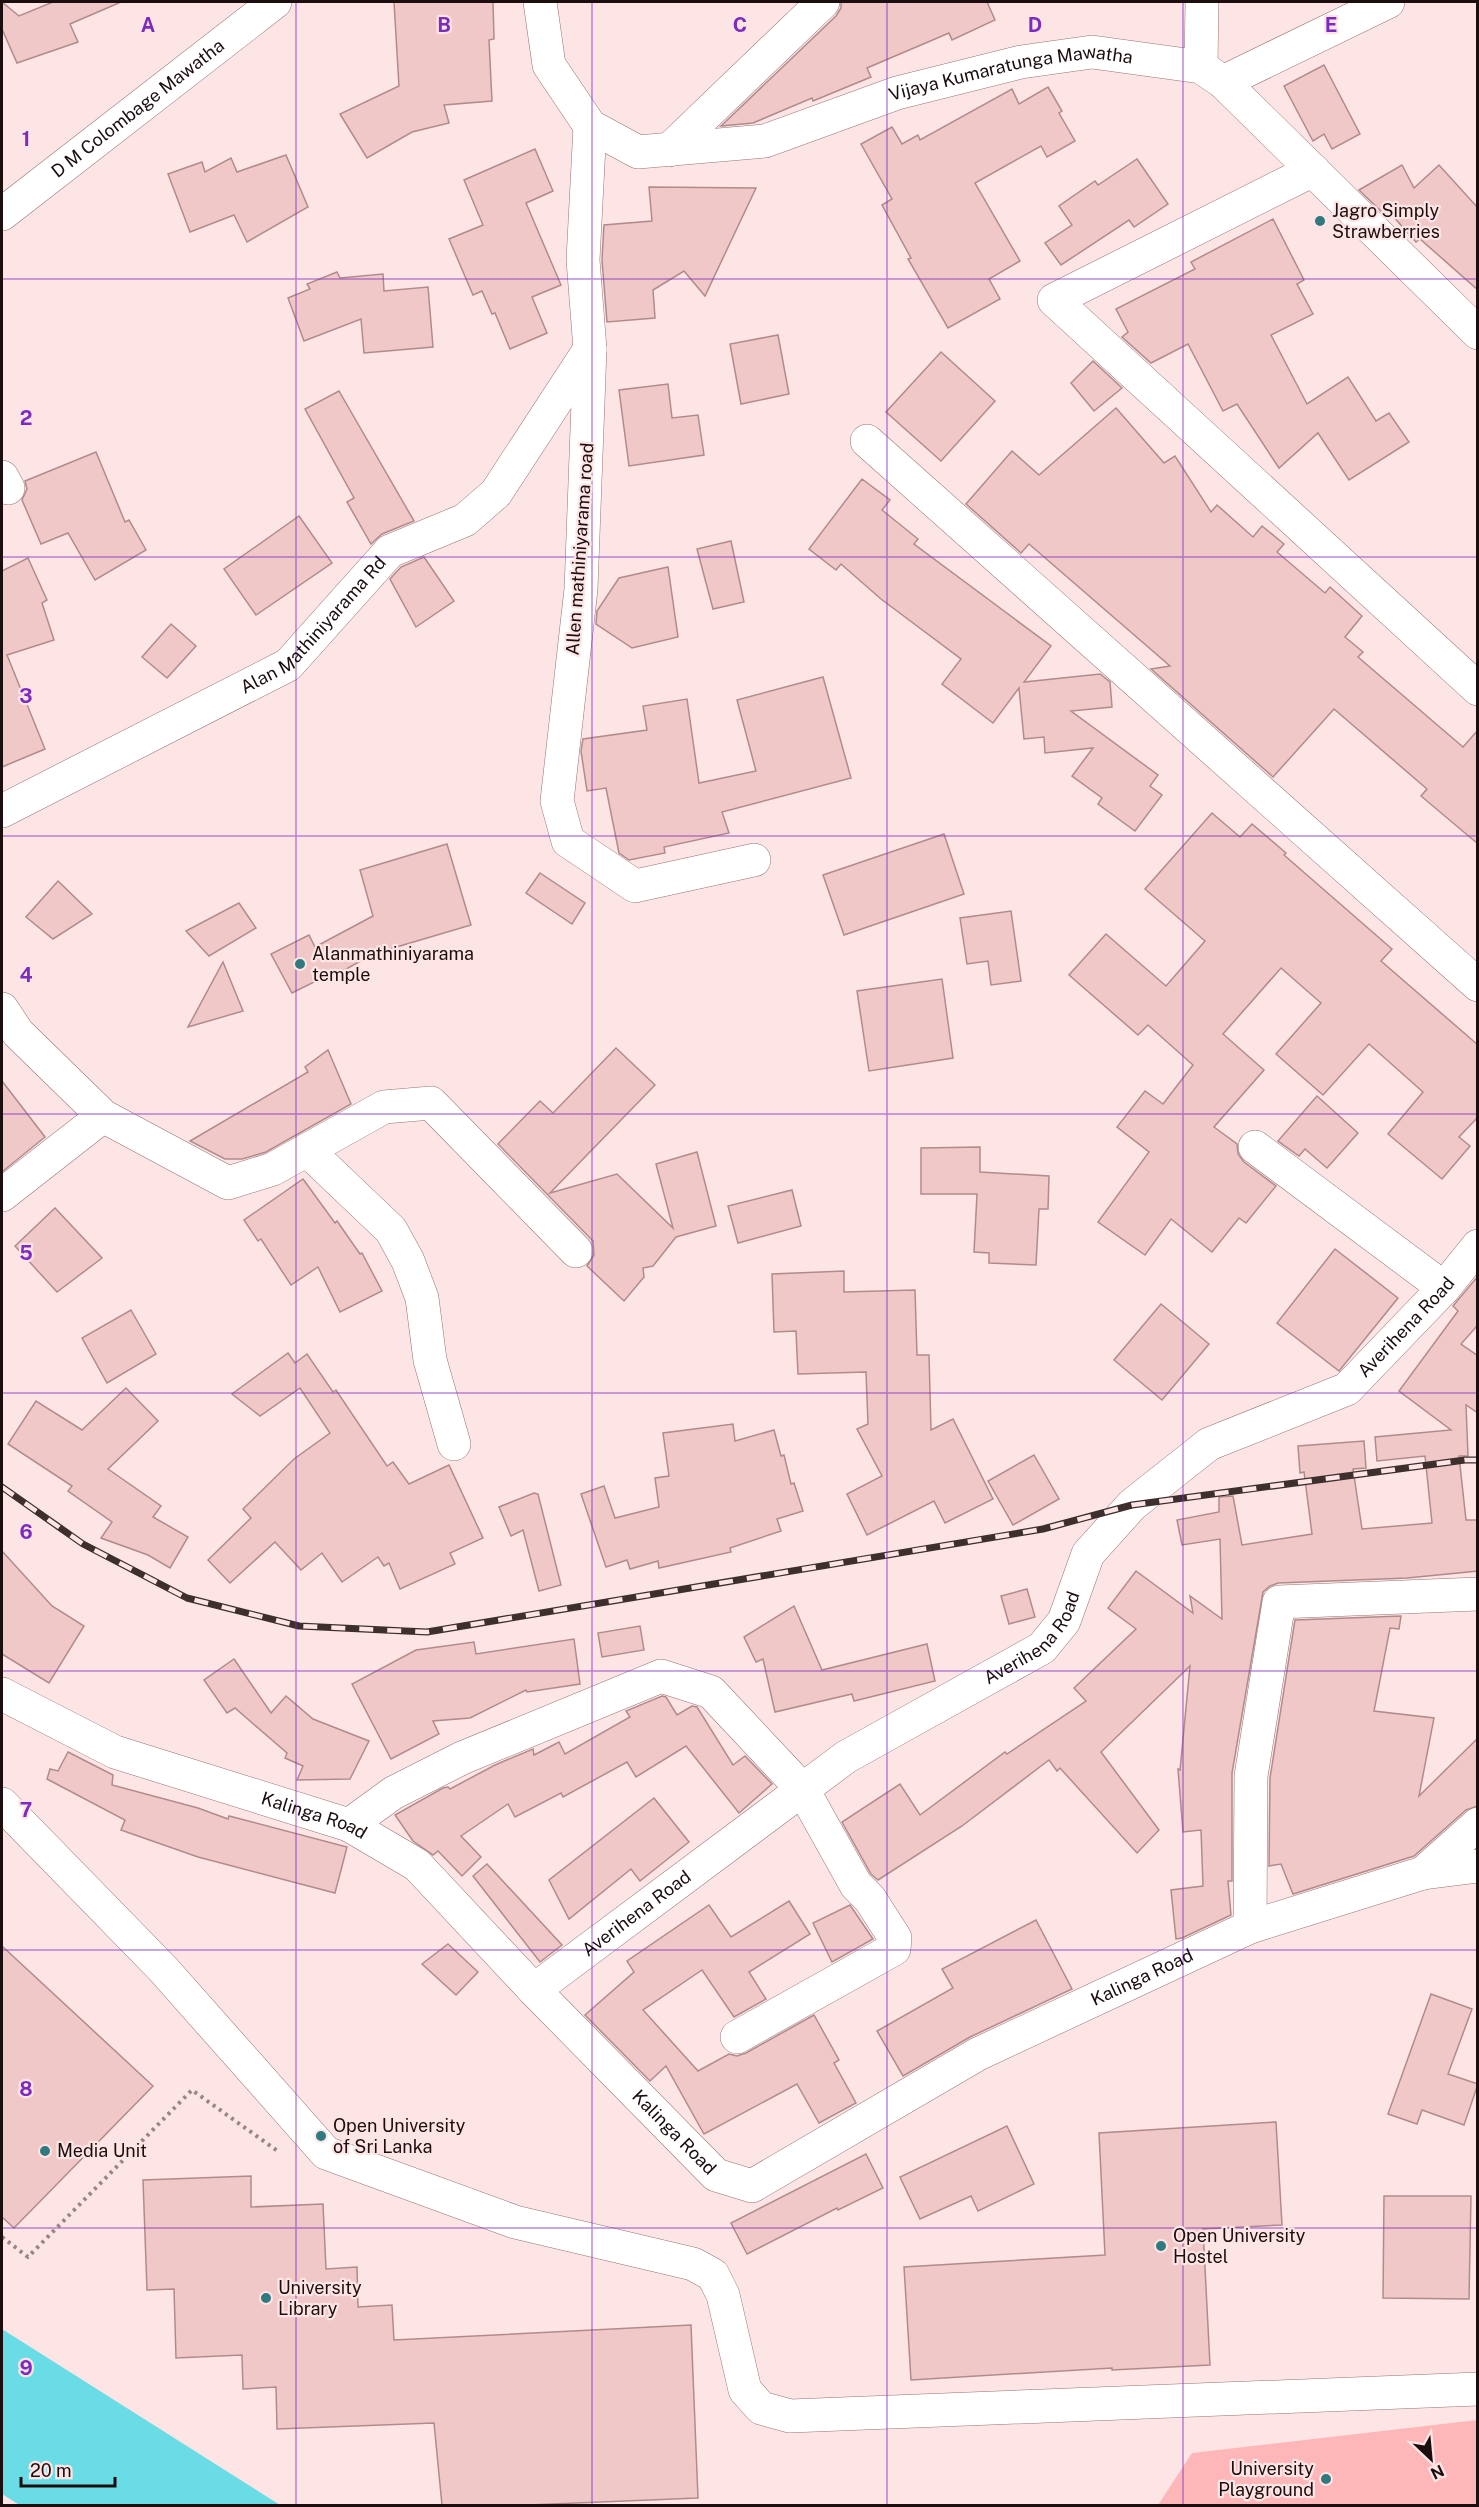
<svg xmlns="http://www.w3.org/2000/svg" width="1479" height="2507" font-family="'Public Sans',sans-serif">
	<rect width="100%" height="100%" fill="#fee5e5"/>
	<path fill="#feb7b9" d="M 1477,2420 L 1477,2505 L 1158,2505 L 1192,2453 Z"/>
	<path fill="#6adce6" d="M 2,2329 L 280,2505 L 21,2506 L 2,2494 Z"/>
	<g fill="#f0c8c8" stroke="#b18b8c" stroke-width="1.5">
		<path d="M 2,2 L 19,16 L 53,2 L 121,2 L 70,24 L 78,42 L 17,63 L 2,29 Z"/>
		<path d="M 394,2 L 493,2 L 494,39 L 489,40 L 492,101 L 444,105 L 449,123 L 412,132 L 367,158 L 340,114 L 399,86 Z"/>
		<path d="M 841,2 L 987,2 L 995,20 L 952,40 L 949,33 L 867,68 L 871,77 L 813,101 L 812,98 L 753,123 L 721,126 L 836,16 L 841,8 Z"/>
		<path d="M 1324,65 L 1360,134 L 1332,149 L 1324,134 L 1313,141 L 1284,86 Z"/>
		<path d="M 1048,87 L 1062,111 L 1059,113 L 1075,141 L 1047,157 L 1041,146 L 975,183 L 1020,261 L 989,279 L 1000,299 L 948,328 L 908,259 L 911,258 L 882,205 L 892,199 L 861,144 L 892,127 L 902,144 L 918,135 L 920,140 L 1012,89 L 1019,104 Z"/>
		<path d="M 535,149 L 553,191 L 526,203 L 561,285 L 532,297 L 547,333 L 510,349 L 495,313 L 492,314 L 482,291 L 473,295 L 449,239 L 483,225 L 464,180 Z"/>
		<path d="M 286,155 L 308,207 L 247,242 L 234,215 L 190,232 L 168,174 L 202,162 L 205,172 L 231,158 L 237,172 Z"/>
		<path d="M 1137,159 L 1168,204 L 1134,227 L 1129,220 L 1061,265 L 1045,243 L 1072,225 L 1059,206 L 1095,181 L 1098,185 Z"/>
		<path d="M 1402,165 L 1414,188 L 1439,165 L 1478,208 L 1478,290 L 1420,239 L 1416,242 L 1390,213 L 1385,215 L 1359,190 Z"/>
		<path d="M 649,187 L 756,188 L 705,296 L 684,271 L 653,290 L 655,318 L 607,322 L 602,260 L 604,225 L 652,221 Z"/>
		<path d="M 1273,219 L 1304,280 L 1297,284 L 1313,314 L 1271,335 L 1307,404 L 1348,377 L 1376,421 L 1389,413 L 1409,442 L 1349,480 L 1318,433 L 1279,468 L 1237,404 L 1223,411 L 1188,344 L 1151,363 L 1122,337 L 1128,332 L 1116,309 L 1195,269 L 1191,262 Z"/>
		<path d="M 337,272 L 340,278 L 383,274 L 384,291 L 428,287 L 433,347 L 364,353 L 361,319 L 304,341 L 288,298 L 310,289 L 307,284 Z"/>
		<path d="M 778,335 L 789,394 L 741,404 L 730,344 Z"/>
		<path d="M 941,352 L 995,401 L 941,461 L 886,412 Z"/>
		<path d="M 1093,361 L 1122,388 L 1094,411 L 1071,383 Z"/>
		<path d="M 668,384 L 672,418 L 698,415 L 704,455 L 629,466 L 619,390 Z"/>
		<path d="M 339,391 L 414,521 L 382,534 L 371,544 L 347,502 L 354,498 L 305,409 Z"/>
		<path d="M 1116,408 L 1164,463 L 1175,456 L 1211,512 L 1217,505 L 1253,537 L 1262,526 L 1284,544 L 1277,552 L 1325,593 L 1330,587 L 1362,616 L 1345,637 L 1363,652 L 1358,657 L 1463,747 L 1478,730 L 1478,844 L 1421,796 L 1427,789 L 1334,709 L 1273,777 L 1151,669 L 1170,666 L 1029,544 L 1021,553 L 966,504 L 1012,451 L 1039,475 Z"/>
		<path d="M 96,452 L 125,522 L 129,520 L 146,550 L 95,580 L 68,533 L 41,544 L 22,500 L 27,489 L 25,481 Z"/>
		<path d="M 862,479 L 890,500 L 882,510 L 918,539 L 914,544 L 1051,646 L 1024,682 L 1100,674 L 1110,682 L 1112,707 L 1071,711 L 1158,775 L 1150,786 L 1162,795 L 1135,831 L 1098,804 L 1102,798 L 1072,776 L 1093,748 L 1045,753 L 1044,737 L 1024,739 L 1019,688 L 993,723 L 942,684 L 961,659 L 881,599 L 841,564 L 836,570 L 809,549 Z"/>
		<path d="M 299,516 L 332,563 L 256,615 L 224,569 Z"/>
		<path d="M 731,541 L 744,602 L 713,609 L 697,549 Z"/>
		<path d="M 424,557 L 454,601 L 416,627 L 390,579 L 401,567 Z"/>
		<path d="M 28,558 L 47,600 L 42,603 L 54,640 L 7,655 L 45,749 L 2,767 L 2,571 Z"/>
		<path d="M 668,567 L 678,637 L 632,648 L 596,624 L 597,611 L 619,578 Z"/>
		<path d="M 171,624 L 196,646 L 167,678 L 142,657 Z"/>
		<path d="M 823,677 L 851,778 L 722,812 L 729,833 L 664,847 L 665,853 L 629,860 L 619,853 L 606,788 L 587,791 L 581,751 L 583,739 L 647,730 L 643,706 L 687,699 L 699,783 L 756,771 L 737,700 Z"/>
		<path d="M 1212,813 L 1240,837 L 1252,824 L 1286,853 L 1284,855 L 1392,949 L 1381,961 L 1478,1045 L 1478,1117 L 1459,1137 L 1470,1146 L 1442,1179 L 1388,1134 L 1423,1092 L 1369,1044 L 1323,1095 L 1276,1054 L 1321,1003 L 1281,968 L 1223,1034 L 1264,1070 L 1214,1127 L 1237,1144 L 1238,1154 L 1244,1162 L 1276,1186 L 1246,1223 L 1239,1218 L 1212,1252 L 1171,1219 L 1145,1255 L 1098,1222 L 1149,1152 L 1117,1127 L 1145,1091 L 1163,1104 L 1193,1065 L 1148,1025 L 1138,1035 L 1069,975 L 1106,934 L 1166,986 L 1205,941 L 1145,889 Z"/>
		<path d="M 944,834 L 964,894 L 844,935 L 823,875 Z"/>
		<path d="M 447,844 L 471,925 L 373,954 L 334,976 L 332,973 L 292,993 L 271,954 L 309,935 L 315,947 L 373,916 L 360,870 Z"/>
		<path d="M 540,873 L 585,903 L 572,924 L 526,893 Z"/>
		<path d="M 58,881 L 92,914 L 53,939 L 26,917 Z"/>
		<path d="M 239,903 L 256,928 L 209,956 L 186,931 Z"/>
		<path d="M 1011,911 L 1021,981 L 991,985 L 988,961 L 967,964 L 960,918 Z"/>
		<path d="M 223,962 L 243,1011 L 188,1027 Z"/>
		<path d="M 942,979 L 953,1058 L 869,1071 L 857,991 Z"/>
		<path d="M 616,1048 L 655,1085 L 550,1193 L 617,1174 L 673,1228 L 656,1164 L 697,1152 L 716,1226 L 676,1237 L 653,1266 L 643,1268 L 644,1277 L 624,1301 L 587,1266 L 594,1255 L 593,1241 L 498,1144 L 540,1101 L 553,1113 Z"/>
		<path d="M 328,1050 L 351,1104 L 266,1152 L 242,1159 L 225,1159 L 190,1141 L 308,1072 L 305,1067 Z"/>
		<path d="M 2,1081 L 45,1137 L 2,1172 Z"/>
		<path d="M 1317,1096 L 1358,1133 L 1327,1168 L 1305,1149 L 1299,1156 L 1278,1141 Z"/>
		<path d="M 980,1147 L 980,1172 L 1049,1176 L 1048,1209 L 1039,1209 L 1036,1265 L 989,1263 L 989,1253 L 974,1252 L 977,1194 L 921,1194 L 921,1148 Z"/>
		<path d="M 303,1179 L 335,1223 L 337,1221 L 360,1254 L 362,1253 L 382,1291 L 340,1312 L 318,1267 L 291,1285 L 261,1239 L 258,1241 L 244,1220 Z"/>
		<path d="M 792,1190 L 801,1226 L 738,1243 L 728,1206 Z"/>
		<path d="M 55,1208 L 102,1258 L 57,1292 L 15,1246 Z"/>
		<path d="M 1335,1249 L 1398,1298 L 1339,1371 L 1277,1323 Z"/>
		<path d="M 844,1271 L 844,1292 L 915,1290 L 917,1355 L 929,1355 L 931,1430 L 953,1419 L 993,1499 L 945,1523 L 934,1501 L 867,1535 L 847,1494 L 882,1476 L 857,1429 L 868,1424 L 866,1372 L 798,1374 L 796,1331 L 774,1332 L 772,1274 Z"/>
		<path d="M 1478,1276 L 1478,1329 L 1476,1327 L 1461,1344 L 1478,1356 L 1478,1413 L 1466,1405 L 1468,1456 L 1459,1456 L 1466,1520 L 1478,1520 L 1478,1571 L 1407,1578 L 1278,1583 L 1270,1586 L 1263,1592 L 1232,1773 L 1232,1881 L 1228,1881 L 1231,1915 L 1182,1938 L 1176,1939 L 1171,1890 L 1203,1886 L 1201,1830 L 1183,1832 L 1178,1769 L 1180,1770 L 1190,1666 L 1101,1752 L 1159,1830 L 1137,1853 L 1060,1768 L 1057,1771 L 1049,1760 L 962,1826 L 878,1880 L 871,1874 L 842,1822 L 900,1784 L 920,1815 L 1005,1752 L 1007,1754 L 1086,1701 L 1074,1688 L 1136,1629 L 1108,1608 L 1136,1571 L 1193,1613 L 1190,1596 L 1222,1619 L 1220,1539 L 1182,1545 L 1177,1520 L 1219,1512 L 1219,1497 L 1233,1496 L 1242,1545 L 1312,1534 L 1304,1472 L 1300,1473 L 1298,1446 L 1364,1441 L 1366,1468 L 1353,1469 L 1362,1529 L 1432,1523 L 1425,1456 L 1377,1461 L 1375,1437 L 1451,1430 L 1399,1391 L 1458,1311 L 1453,1306 Z"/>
		<path d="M 1161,1304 L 1209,1344 L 1162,1400 L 1114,1360 Z"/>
		<path d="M 131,1310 L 156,1354 L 107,1383 L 82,1338 Z"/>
		<path d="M 288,1353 L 295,1363 L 307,1354 L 333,1392 L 336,1390 L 387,1466 L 393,1462 L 409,1484 L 449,1465 L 483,1538 L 450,1553 L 455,1564 L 400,1589 L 389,1563 L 384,1566 L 378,1557 L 342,1582 L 322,1553 L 301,1570 L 275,1542 L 230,1583 L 208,1560 L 251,1518 L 243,1509 L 294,1459 L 330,1433 L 300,1388 L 260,1416 L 232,1394 Z"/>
		<path d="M 126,1388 L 158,1421 L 108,1469 L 161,1506 L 153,1517 L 188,1537 L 170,1568 L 148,1555 L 101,1538 L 112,1522 L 68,1491 L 72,1486 L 8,1444 L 36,1401 L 82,1430 Z"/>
		<path d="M 733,1424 L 735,1441 L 774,1430 L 781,1456 L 784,1455 L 791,1484 L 794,1483 L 803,1511 L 777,1519 L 781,1531 L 730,1548 L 731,1552 L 659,1568 L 658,1561 L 630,1569 L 627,1560 L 606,1567 L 581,1494 L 604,1486 L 615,1518 L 659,1507 L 655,1478 L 669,1476 L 663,1433 Z"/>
		<path d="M 1034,1455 L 1059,1499 L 1013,1525 L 988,1481 Z"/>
		<path d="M 534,1493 L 538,1494 L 561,1585 L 539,1591 L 523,1530 L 511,1536 L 499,1507 Z"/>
		<path d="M 2,1551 L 52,1606 L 84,1626 L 49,1683 L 2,1654 Z"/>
		<path d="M 1027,1589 L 1035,1617 L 1009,1624 L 1001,1596 Z"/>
		<path d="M 794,1606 L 822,1670 L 927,1644 L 935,1681 L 854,1701 L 852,1694 L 775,1712 L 763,1659 L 756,1662 L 744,1637 Z"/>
		<path d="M 1401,1616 L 1399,1629 L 1390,1628 L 1374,1711 L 1434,1718 L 1419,1796 L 1478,1738 L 1478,1806 L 1466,1810 L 1414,1856 L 1293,1894 L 1281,1864 L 1269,1866 L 1270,1778 L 1295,1620 Z"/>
		<path d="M 640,1626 L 644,1650 L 602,1657 L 598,1633 Z"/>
		<path d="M 574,1639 L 580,1684 L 527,1692 L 526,1690 L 470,1718 L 433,1721 L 439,1734 L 391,1759 L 352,1684 L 416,1650 L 474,1642 L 476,1654 Z"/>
		<path d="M 234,1659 L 271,1713 L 286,1696 L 313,1719 L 369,1741 L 350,1779 L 297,1780 L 303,1766 L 285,1758 L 287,1753 L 235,1708 L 227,1713 L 204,1680 Z"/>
		<path d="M 662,1696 L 666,1697 L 677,1715 L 692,1706 L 697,1707 L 733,1765 L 745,1756 L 772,1784 L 739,1813 L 686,1746 L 636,1777 L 627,1762 L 563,1797 L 561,1793 L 515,1817 L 508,1804 L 461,1836 L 481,1857 L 462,1876 L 438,1851 L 433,1855 L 413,1841 L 395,1815 L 443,1788 L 448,1787 L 450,1789 L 495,1765 L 533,1749 L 534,1755 L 559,1742 L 565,1754 L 630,1717 L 626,1711 Z"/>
		<path d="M 68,1752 L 113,1775 L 112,1785 L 198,1808 L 228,1819 L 229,1816 L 347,1847 L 335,1893 L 198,1857 L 121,1830 L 125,1820 L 47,1779 L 50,1769 L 58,1771 Z"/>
		<path d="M 654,1798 L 689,1842 L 640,1881 L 631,1869 L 569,1919 L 549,1880 Z"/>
		<path d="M 487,1864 L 562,1945 L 540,1962 L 473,1876 Z"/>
		<path d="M 789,1901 L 810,1934 L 749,1972 L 766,1999 L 734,2017 L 702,1970 L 643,2010 L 698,2071 L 729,2054 L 737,2056 L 746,2053 L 814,2015 L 839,2060 L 834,2063 L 856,2103 L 819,2123 L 797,2084 L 704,2134 L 666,2066 L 650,2081 L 585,2015 L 634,1972 L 627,1961 L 709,1905 L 731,1937 Z"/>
		<path d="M 850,1905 L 873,1939 L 832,1962 L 813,1923 Z"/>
		<path d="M 1036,1920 L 1072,1989 L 970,2037 L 903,2076 L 877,2031 L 953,1988 L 942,1969 Z"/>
		<path d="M 448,1944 L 478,1972 L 456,1995 L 422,1964 Z"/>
		<path d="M 2,1946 L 153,2086 L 14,2228 L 2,2217 Z"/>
		<path d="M 1431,1994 L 1472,2009 L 1448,2074 L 1478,2084 L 1464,2125 L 1422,2110 L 1417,2124 L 1388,2114 Z"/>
		<path d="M 1276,2122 L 1282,2225 L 1203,2229 L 1210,2365 L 1112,2370 L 1112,2368 L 911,2380 L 904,2267 L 1105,2255 L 1099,2133 Z"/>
		<path d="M 1007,2126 L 1034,2184 L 978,2211 L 971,2196 L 920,2219 L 900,2177 Z"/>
		<path d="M 866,2154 L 883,2188 L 838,2210 L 837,2208 L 747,2254 L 731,2223 Z"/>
		<path d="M 251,2176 L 251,2207 L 323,2204 L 326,2269 L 357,2267 L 358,2307 L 392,2305 L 394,2340 L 691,2325 L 698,2498 L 528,2505 L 442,2505 L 434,2423 L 277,2429 L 276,2387 L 243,2389 L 242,2355 L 176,2358 L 174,2289 L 147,2290 L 143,2180 Z"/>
		<path d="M 1384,2196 L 1471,2196 L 1469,2299 L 1383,2298 Z"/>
	</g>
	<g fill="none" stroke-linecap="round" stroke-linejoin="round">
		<g stroke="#977374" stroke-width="34">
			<g id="minor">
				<path d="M 1201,67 L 1202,2"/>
				<path d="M 1223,82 L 1388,2"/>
				<path d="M 590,126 L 583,260 L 590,349 L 581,589 L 557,801 L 568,841 L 635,886 L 754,860"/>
				<path d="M 669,150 L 823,2"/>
				<path d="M 1313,170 L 1054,300 L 1478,689"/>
				<path id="s1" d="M 2,214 L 275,2"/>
				<path d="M 867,441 L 1478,985"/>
				<path d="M 2,477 L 8,488"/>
				<path id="s2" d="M 2,811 L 288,665 L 390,551 L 465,520 L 496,493 L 590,349"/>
				<path d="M 2,1009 L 18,1033 L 103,1116 L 228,1183 L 273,1169 L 384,1107 L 431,1103 L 576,1251"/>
				<path d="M 1255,1147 L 1444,1288"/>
				<path d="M 307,1150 L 391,1230 L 408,1261 L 422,1298 L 430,1360 L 454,1444"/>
				<path d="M 2,1195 L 103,1116"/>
				<path id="s3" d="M 2,1694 L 115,1752 L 349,1825 L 417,1865 L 534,1990 L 716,2175 L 752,2186 L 978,2054 L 1250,1927 L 1423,1873 L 1478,1866"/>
				<path d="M 2,1804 L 163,1969 L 326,2153 L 515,2222 L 693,2264 L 713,2275 L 723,2295 L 745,2390 L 761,2408 L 790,2416 L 1478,2389"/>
				<path d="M 349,1825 L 393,1793 L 462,1758 L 661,1676 L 711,1692 L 803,1790 L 856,1885 L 870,1899 L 895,1938 L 894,1949 L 737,2037"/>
				<path d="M 1423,1873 L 1478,1824"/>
				<path d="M 1250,1927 L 1251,1776 L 1279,1602 L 1478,1594"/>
				<path id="s4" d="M 534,1990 L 846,1757 L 1042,1648 L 1064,1621 L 1088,1554 L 1132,1505 L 1209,1444 L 1347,1389 L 1444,1288 L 1478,1246"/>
			</g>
		</g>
		<g stroke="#977374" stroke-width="34">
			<g id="major">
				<path id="s5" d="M 540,2 L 549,65 L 590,126 L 638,152 L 765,141 L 897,93 L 1021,62 L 1092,52 L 1201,67 L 1223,82 L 1478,333"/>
			</g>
		</g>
		<path stroke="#998585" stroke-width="4" stroke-dasharray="3 4.5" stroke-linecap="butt" d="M 2,2237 L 28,2257 L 192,2090 L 279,2152"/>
		<use href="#minor" stroke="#fff" stroke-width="33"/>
		<use href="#major" stroke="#fff" stroke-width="33"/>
		<g stroke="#3e2f2f" stroke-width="7">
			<path id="rail" d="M 2,1487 L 83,1544 L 187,1598 L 299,1626 L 427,1632 L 1043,1529 L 1132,1505 L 1465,1460 L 1478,1460"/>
		</g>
		<use href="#rail" stroke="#fee5e5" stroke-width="4.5" stroke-dasharray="14" stroke-linecap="butt"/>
	</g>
	<path fill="none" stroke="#7b2cbf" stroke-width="1.5" stroke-opacity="0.55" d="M 296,2 L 296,2506M 592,2 L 592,2506M 887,2 L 887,2506M 1183,2 L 1183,2506M 2,279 L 1478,279M 2,557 L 1478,557M 2,836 L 1478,836M 2,1114 L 1478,1114M 2,1393 L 1478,1393M 2,1671 L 1478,1671M 2,1950 L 1478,1950M 2,2228 L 1478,2228"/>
	<g fill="#30797f" stroke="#fee5e5" stroke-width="2">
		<circle cx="1320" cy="221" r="6"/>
		<circle cx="300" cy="964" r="6"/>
		<circle cx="321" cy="2136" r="6"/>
		<circle cx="45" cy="2151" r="6"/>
		<circle cx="1161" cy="2246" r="6"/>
		<circle cx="266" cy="2298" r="6"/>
		<circle cx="1326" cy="2479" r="6"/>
	</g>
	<g text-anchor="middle" stroke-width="4.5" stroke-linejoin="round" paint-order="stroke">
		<g font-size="18" fill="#1c0e0f" stroke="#fee5e5">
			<text dy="6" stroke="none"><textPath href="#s5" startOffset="576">Vijaya Kumaratunga Mawatha</textPath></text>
			<text dy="6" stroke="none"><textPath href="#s1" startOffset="172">D M Colombage Mawatha</textPath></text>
			<text transform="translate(580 549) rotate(-86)" y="6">Allen mathiniyarama road</text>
			<text dy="6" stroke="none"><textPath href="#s2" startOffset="366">Alan Mathiniyarama Rd</textPath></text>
			<text dy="6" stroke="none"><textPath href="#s4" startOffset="1118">Averihena Road</textPath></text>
			<text dy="6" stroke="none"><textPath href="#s4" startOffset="614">Averihena Road</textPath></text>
			<text dy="6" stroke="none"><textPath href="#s3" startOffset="336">Kalinga Road</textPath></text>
			<text dy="6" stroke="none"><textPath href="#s4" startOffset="128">Averihena Road</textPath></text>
			<text dy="6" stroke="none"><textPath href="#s3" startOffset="1362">Kalinga Road</textPath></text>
			<text dy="6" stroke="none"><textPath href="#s3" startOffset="822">Kalinga Road</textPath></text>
		</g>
		<g font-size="18" fill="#1c0e0f" stroke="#fee5e5" text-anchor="start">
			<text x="1332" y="217">Jagro Simply<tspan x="1332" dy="21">Strawberries</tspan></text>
			<text x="312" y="960">Alanmathiniyarama<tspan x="312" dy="21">temple</tspan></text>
			<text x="333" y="2132">Open University<tspan x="333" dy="21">of Sri Lanka</tspan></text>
			<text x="57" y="2157">Media Unit</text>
			<text x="1173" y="2242">Open University<tspan x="1173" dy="21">Hostel</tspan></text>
			<text x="278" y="2294">University<tspan x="278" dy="21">Library</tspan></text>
			<text x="1314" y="2475" text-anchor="end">University<tspan x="1314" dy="21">Playground</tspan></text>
		</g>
	</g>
	<g font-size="20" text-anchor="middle" font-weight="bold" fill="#7b2cbf" stroke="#fee5e5" stroke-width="4.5" stroke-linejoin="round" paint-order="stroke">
		<text x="148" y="32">A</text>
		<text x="444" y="32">B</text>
		<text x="740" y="32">C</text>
		<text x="1035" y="32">D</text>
		<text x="1331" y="32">E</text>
		<text x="26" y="146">1</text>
		<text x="26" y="425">2</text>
		<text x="26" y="703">3</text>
		<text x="26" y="982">4</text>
		<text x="26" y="1260">5</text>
		<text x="26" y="1539">6</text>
		<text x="26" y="1817">7</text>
		<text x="26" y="2096">8</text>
		<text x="26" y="2375">9</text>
	</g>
	<rect width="1479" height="2507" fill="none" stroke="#1c0e0f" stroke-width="6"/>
	<g transform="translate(1431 2459) rotate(154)" stroke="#fee5e5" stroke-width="4.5" paint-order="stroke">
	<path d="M0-4.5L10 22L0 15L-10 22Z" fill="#1c0e0f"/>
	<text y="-9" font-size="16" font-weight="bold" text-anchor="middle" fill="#1c0e0f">N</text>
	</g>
	<path d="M21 2477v9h94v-9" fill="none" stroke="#1c0e0f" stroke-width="3"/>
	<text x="30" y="2477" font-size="18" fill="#1c0e0f" stroke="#fee5e5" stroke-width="4.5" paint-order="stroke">20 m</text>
</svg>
